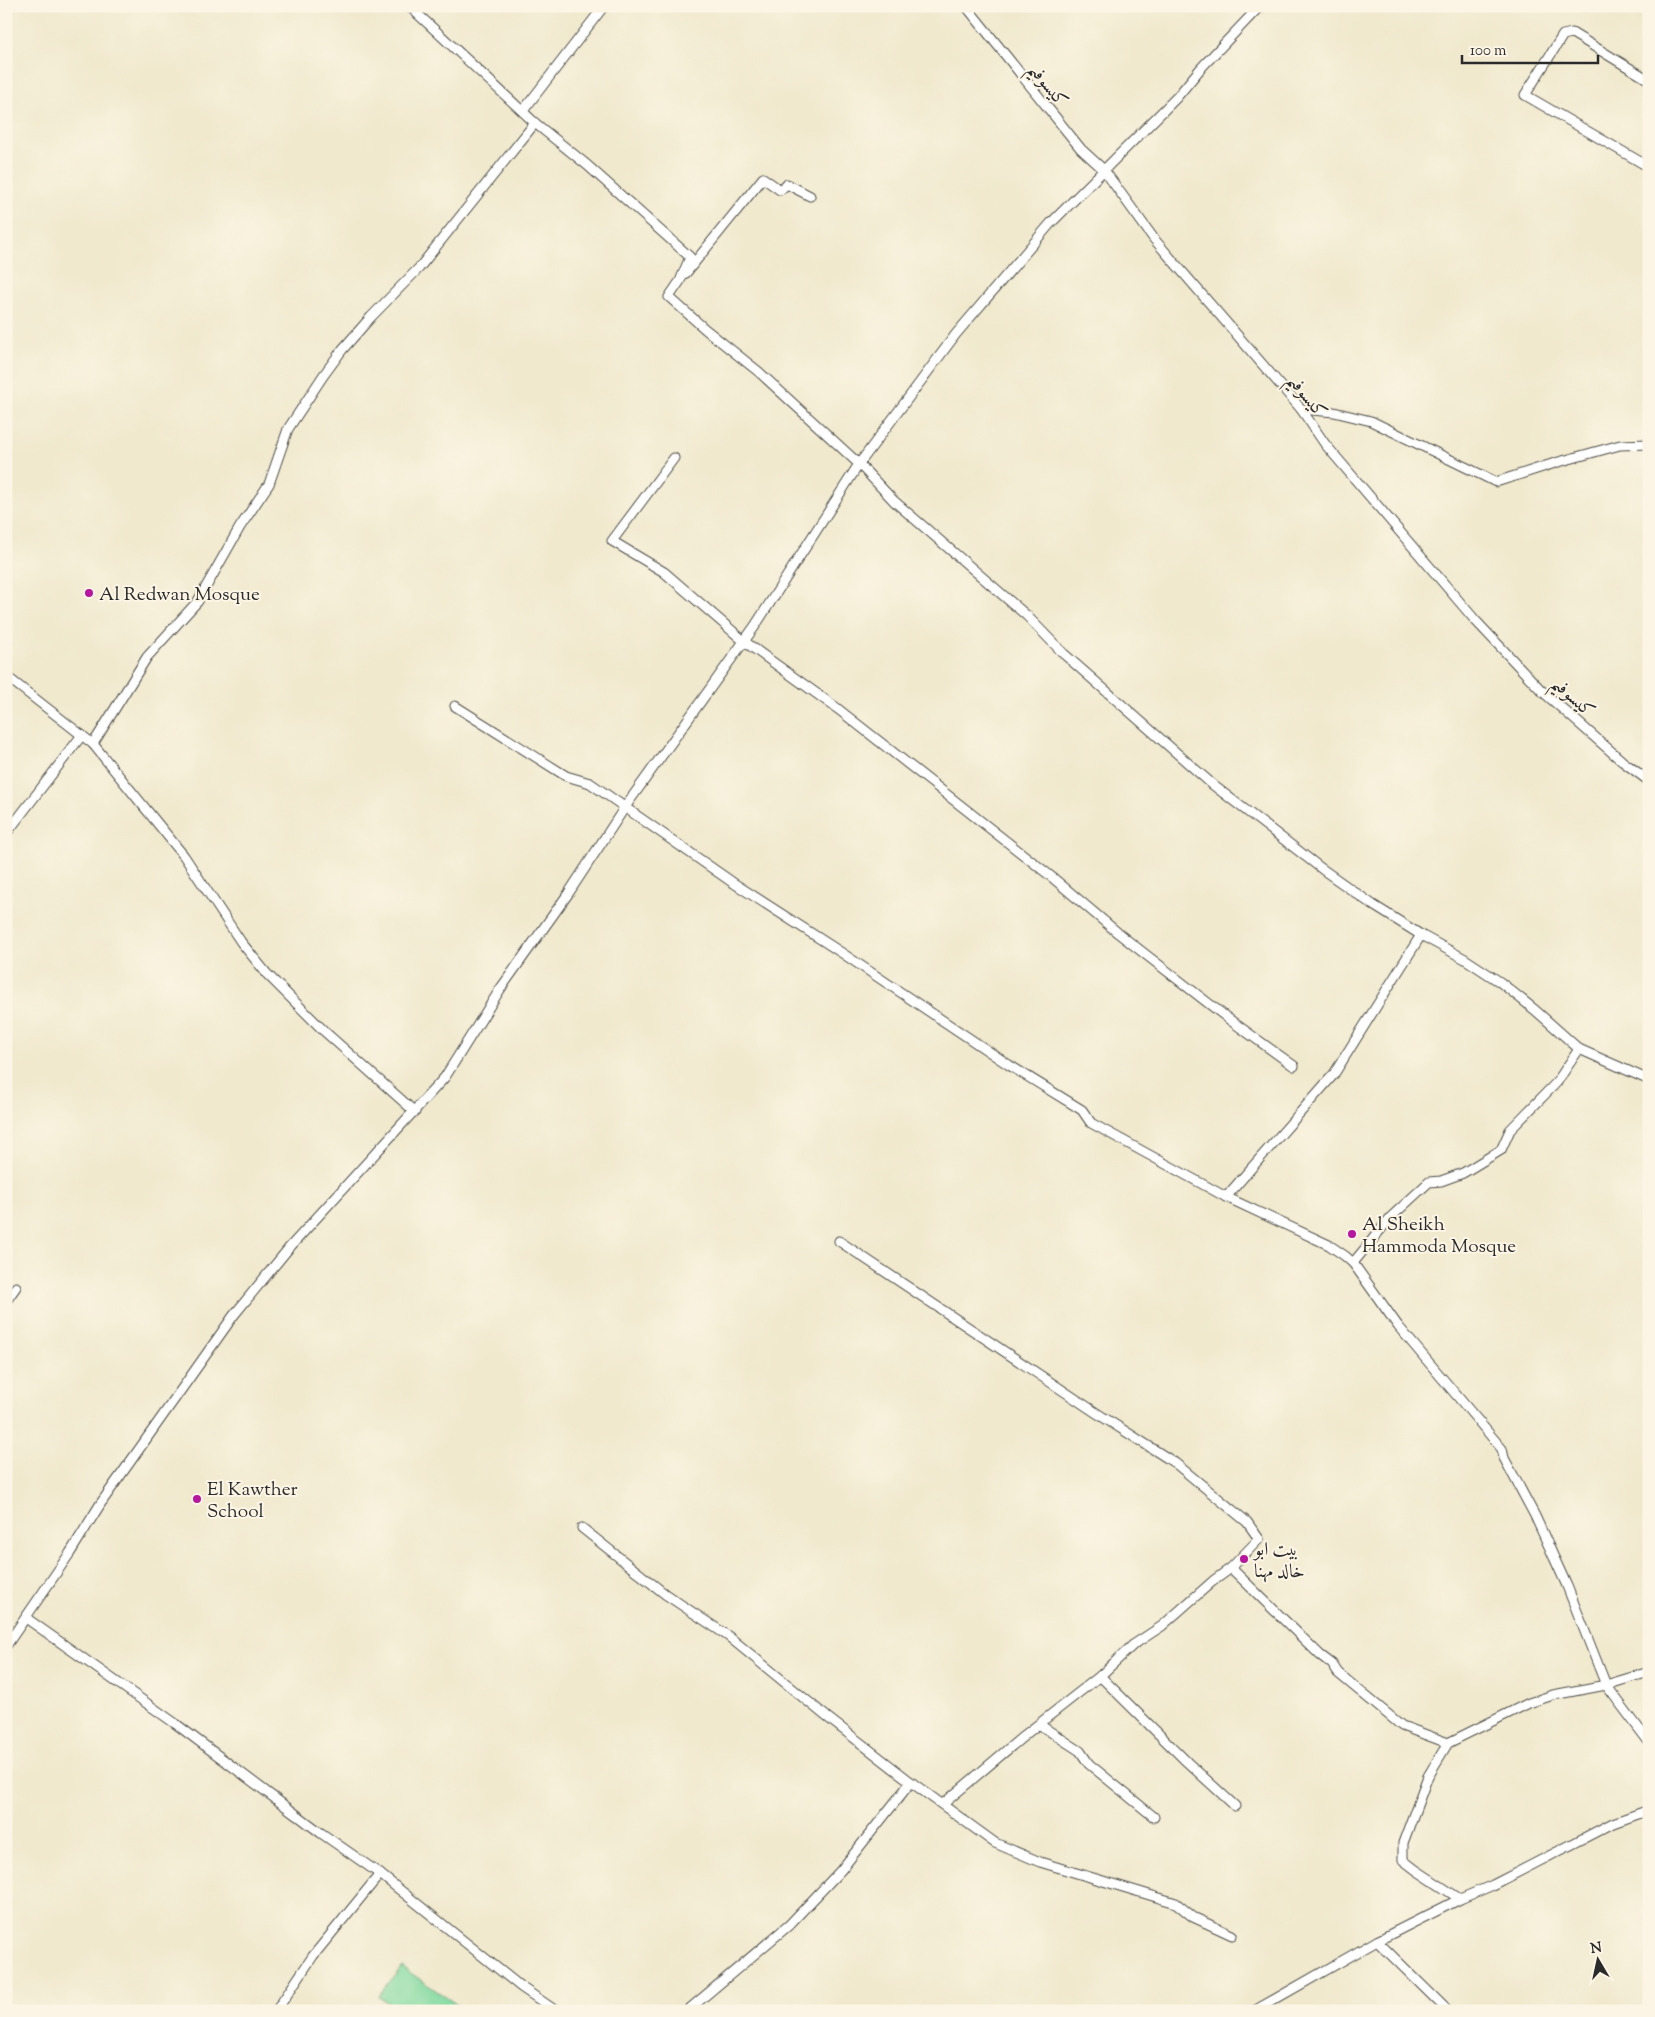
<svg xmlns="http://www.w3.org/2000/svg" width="1655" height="2017" font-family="'Sorts Mill Goudy',Amiri,serif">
	<rect width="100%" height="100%" fill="#fcf5e5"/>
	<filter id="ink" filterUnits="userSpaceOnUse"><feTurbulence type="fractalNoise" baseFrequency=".02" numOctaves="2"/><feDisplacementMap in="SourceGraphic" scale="10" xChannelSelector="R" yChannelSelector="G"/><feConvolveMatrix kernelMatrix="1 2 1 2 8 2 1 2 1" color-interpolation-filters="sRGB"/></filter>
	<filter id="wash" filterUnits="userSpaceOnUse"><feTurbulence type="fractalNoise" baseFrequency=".0096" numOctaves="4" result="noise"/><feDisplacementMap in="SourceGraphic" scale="20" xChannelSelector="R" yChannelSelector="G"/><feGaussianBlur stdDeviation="1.12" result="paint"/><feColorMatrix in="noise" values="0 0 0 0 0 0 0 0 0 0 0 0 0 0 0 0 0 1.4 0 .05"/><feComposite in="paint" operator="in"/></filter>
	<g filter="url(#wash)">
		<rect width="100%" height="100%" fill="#f0e9ce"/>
		<path fill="#80d99f" stroke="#568265" d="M 402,1967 L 466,2011 L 400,2011 L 378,1996 Z"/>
	</g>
	<g filter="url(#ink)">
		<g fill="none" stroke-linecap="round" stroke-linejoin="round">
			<g stroke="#494843" stroke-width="11">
				<g id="minor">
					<path d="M 409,6 L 535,123 L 587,165 L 690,257 L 680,281 L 669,297 L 705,329 L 759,372 L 859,464 L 894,501 L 1026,615 L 1064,654 L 1213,785 L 1322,869 L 1373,905 L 1421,935 L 1465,959 L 1500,982 L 1535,1010 L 1579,1049 L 1649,1080"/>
					<path d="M 966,6 L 1081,149 L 1104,170 L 1154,239 L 1301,409 L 1325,444 L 1475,620 L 1541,690 L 1622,761 L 1649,781"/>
					<path d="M 1649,80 L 1572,33 L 1563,35 L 1525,95 L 1649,167"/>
					<path d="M 523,111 L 604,6"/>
					<path d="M 686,273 L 763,178 L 780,190 L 787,184 L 810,196"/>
					<path d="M 1301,409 L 1334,412 L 1371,421 L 1496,482 L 1555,463 L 1620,445 L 1649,444"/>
					<path d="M 674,458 L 612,541 L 664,572 L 745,642 L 838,709 L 1053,878 L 1118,933 L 1230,1020 L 1294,1066"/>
					<path d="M 6,676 L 93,744 L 184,856 L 241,942 L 267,974 L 324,1031 L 415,1112"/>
					<path d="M 455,706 L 566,776 L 590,783 L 732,882 L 842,953 L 1009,1065 L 1082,1110 L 1091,1123 L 1226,1197 L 1329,1245 L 1345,1256 L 1353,1263 L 1398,1326 L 1502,1449 L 1504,1458 L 1535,1516 L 1567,1586 L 1606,1685 L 1649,1742"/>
					<path d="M 93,744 L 147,657 L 198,601 L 240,527 L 269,484 L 288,429 L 323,376 L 342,350 L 371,317 L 419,268 L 535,123"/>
					<path d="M 6,834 L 82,735"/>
					<path d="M 1226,1197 L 1334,1074 L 1421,935"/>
					<path d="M 839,1241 L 1095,1412 L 1175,1463 L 1247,1522 L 1259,1539 L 1231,1568 L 1213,1581 L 1162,1626 L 1133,1645 L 1100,1676 L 1026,1734 L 943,1804"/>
					<path d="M 1353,1263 L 1391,1217 L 1429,1182 L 1441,1181 L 1463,1173 L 1501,1150 L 1510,1130 L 1557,1082 L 1579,1049"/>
					<path d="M 6,1301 L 16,1287"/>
					<path d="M 582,1528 L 665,1594 L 728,1636 L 827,1717 L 911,1782 L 995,1843 L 1040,1862 L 1176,1903 L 1193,1917 L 1232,1935"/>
					<path d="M 1231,1568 L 1320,1655 L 1332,1664 L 1338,1673 L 1402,1726 L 1448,1743 L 1428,1776 L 1403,1843 L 1403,1860 L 1416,1870 L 1460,1899"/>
					<path d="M 26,1618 L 176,1724 L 321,1833 L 380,1874 L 521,1987 L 556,2011"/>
					<path d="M 6,1646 L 70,1553 L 101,1503 L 234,1315 L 289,1248 L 445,1077 L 501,988 L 568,894 L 625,807 L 755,626 L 859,464 L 956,334 L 1050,224 L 1177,97 L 1201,68 L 1260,6"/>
					<path d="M 1100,1676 L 1187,1762 L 1235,1806"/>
					<path d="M 1040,1725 L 1080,1751 L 1089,1764 L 1154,1817"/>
					<path d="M 1448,1743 L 1529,1703 L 1553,1695 L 1606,1685 L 1649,1672"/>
					<path d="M 1377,1941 L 1448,2011"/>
					<path d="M 276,2011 L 313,1956 L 380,1874"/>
					<path d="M 687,2011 L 789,1925 L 841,1870 L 911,1782"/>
					<path d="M 1254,2011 L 1377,1941 L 1460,1899 L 1493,1885 L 1613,1823 L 1649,1810"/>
				</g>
			</g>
			<use href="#minor" stroke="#fff" stroke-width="9"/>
		</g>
	</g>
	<g fill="#b5179e" stroke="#fcf5e5" stroke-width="2">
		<circle cx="89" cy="593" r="5"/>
		<circle cx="1352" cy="1234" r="5"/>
		<circle cx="197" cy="1499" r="5"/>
		<circle cx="1244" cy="1559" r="5"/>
	</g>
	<g text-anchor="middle" stroke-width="4" stroke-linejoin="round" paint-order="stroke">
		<g font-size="19" fill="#2b2b2b" stroke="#fcf5e5">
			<text transform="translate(1049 84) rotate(51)" y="7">كيسوفيم</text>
			<text transform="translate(1308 395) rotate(51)" y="7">كيسوفيم</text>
			<text transform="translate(1574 696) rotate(42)" y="7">كيسوفيم</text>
		</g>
		<g font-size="19" fill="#2b2b2b" stroke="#fcf5e5" text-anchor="start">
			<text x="99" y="600">Al Redwan Mosque</text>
			<text x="1362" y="1230">Al Sheikh<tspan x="1362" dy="22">Hammoda Mosque</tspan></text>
			<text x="207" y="1495">El Kawther<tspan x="207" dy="22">School</tspan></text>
			<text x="1254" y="1555">بيت ابو<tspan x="1254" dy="22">خالد مهنا</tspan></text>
		</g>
	</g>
	<rect width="1655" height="2017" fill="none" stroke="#fcf5e5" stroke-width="25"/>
	<g transform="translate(1598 1960) rotate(351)" stroke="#fcf5e5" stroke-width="4" paint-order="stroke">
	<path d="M0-4L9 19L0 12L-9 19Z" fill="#2b2b2b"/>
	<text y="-8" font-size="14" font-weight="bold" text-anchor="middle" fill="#2b2b2b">N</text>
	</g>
	<path d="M1462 55v8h136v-8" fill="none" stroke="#2b2b2b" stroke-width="2.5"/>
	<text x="1470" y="55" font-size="15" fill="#2b2b2b" stroke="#fcf5e5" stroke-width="4" paint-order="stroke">100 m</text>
</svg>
